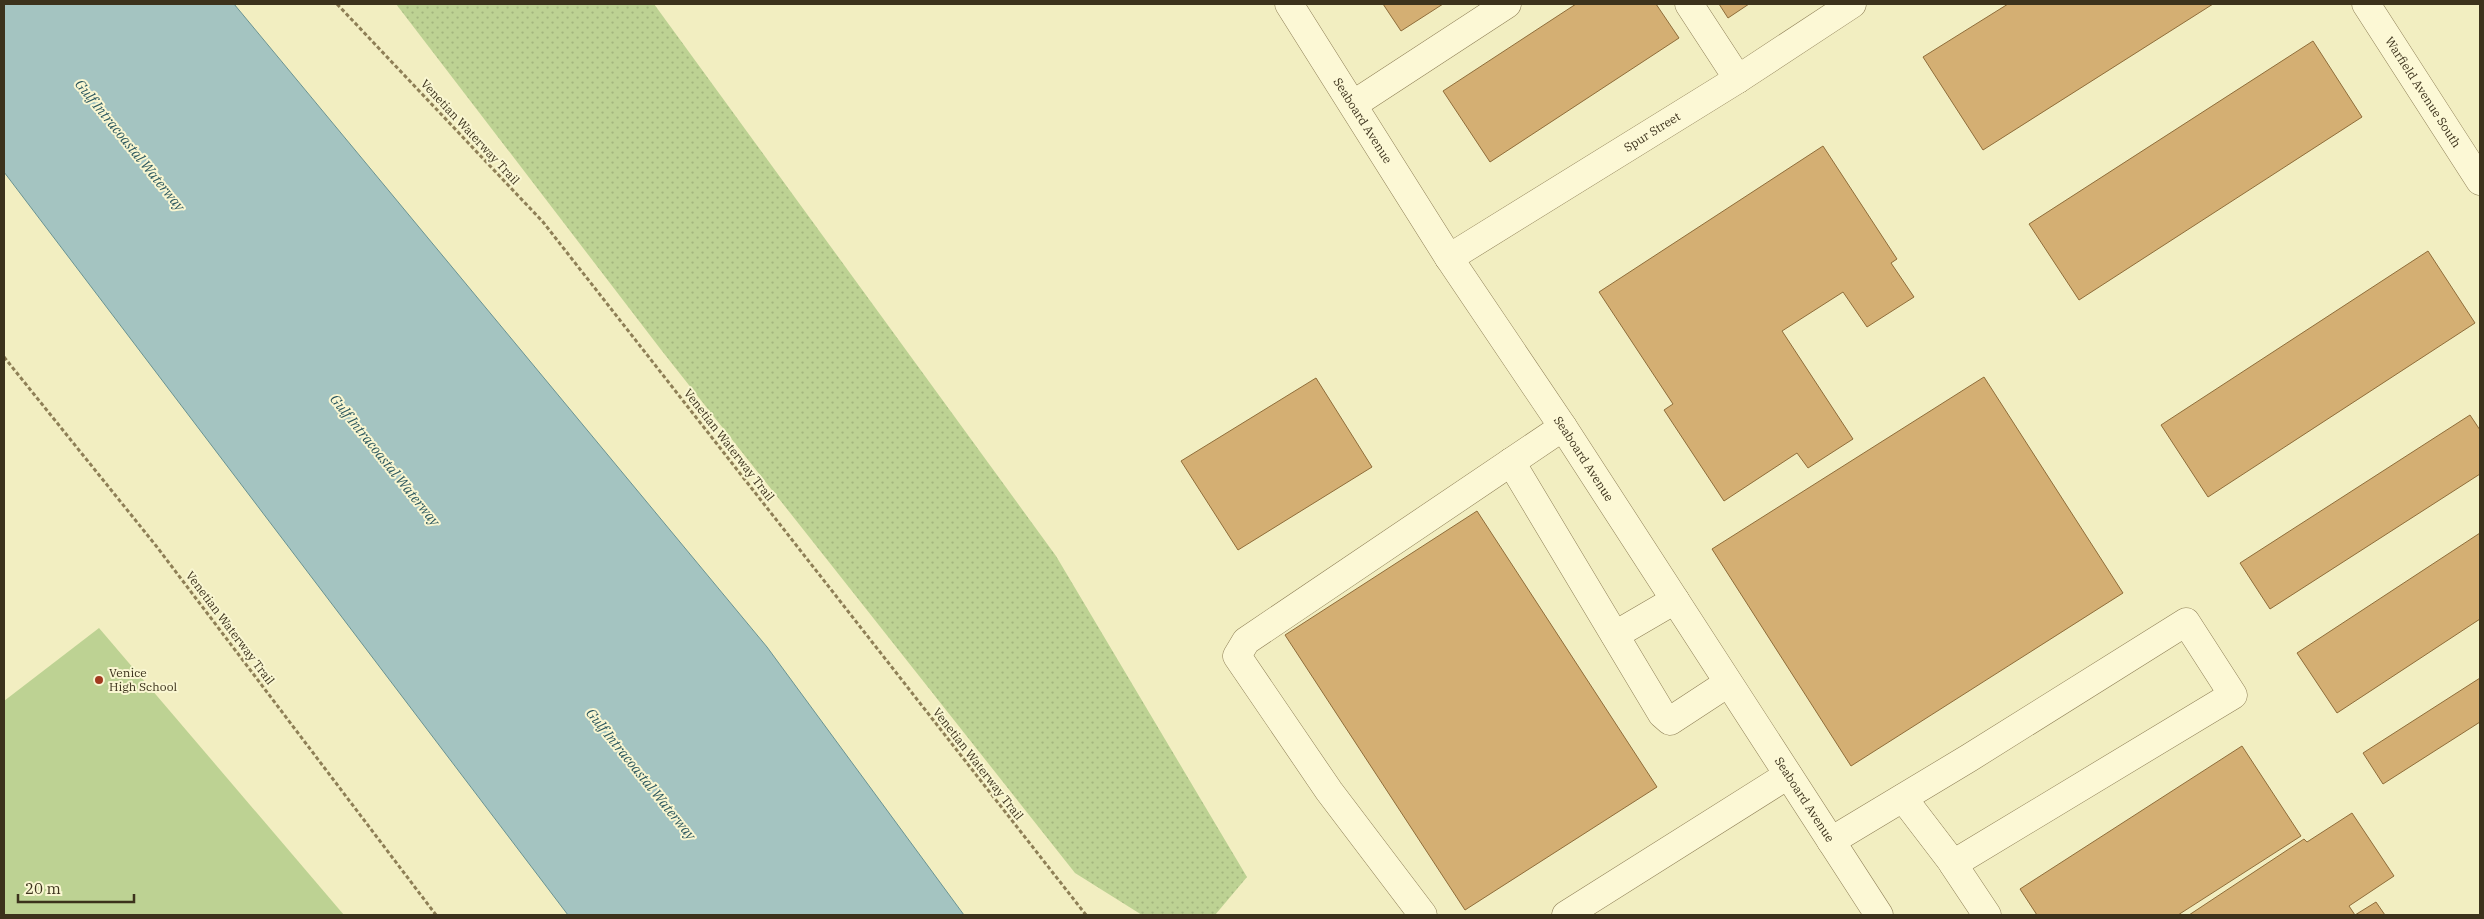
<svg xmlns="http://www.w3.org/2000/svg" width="2484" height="919" font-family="'IBM Plex Serif',serif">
	<defs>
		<pattern id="grass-dots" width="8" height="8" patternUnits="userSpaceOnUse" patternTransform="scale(1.25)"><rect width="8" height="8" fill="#bdd293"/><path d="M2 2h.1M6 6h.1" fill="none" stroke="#a3b57e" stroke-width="1.8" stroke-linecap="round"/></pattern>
	</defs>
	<rect width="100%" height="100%" fill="#f2eec1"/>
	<path fill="url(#grass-dots)" d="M 396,4 L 654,4 L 1056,556 L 1247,877 L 1215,915 L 1142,915 L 1075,873 L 662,351 Z"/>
	<path fill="#bdd293" d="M 99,628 L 344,915 L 4,915 L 4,701 Z"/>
	<path fill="#a4c4c1" stroke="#6a9392" d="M 4,4 L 234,4 L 767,647 L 964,915 L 568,915 L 4,172 Z"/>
	<g fill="#d4af73" stroke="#8f6d3a">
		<path d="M 1383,4 L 1443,4 L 1401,31 Z"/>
		<path d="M 1576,4 L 1656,4 L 1679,38 L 1490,162 L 1443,91 Z"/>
		<path d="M 1719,4 L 1749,4 L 1728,18 Z"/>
		<path d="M 2008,4 L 2213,4 L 1983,150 L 1923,57 Z"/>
		<path d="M 2313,41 L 2362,117 L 2079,300 L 2029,224 Z"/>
		<path d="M 1823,146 L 1897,259 L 1891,263 L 1914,297 L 1867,327 L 1843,292 L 1782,331 L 1853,439 L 1808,468 L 1797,453 L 1724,501 L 1664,410 L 1673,404 L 1599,292 Z"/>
		<path d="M 2428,251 L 2475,323 L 2208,497 L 2161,425 Z"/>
		<path d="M 1984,377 L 2123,593 L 1851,766 L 1712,549 Z"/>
		<path d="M 1316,378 L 1372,467 L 1238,550 L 1181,461 Z"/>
		<path d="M 2470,415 L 2480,430 L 2480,474 L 2270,609 L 2240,563 Z"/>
		<path d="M 1477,511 L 1657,787 L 1465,910 L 1285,635 Z"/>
		<path d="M 2480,533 L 2480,619 L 2337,713 L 2297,653 Z"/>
		<path d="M 2480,678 L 2480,722 L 2383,784 L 2363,753 Z"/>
		<path d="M 2242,746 L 2301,836 L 2178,915 L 2037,915 L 2020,889 Z"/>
		<path d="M 2352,813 L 2394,876 L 2349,906 L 2355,915 L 2376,902 L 2385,915 L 2189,915 L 2304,839 L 2307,842 Z"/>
	</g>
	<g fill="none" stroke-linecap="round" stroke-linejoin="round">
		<g stroke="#8e7f56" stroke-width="29">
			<g id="minor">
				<path id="s1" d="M 1289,4 L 1449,258 L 1563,427 L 1879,915"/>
				<path d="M 1689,4 L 1738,79"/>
				<path id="s2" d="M 2366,4 L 2480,181"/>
				<path d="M 1354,104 L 1507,4"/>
				<path id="s3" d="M 1449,258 L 1738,79 L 1852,4"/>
				<path d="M 1511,462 L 1662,714 L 1670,721 L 1728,683"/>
				<path d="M 1615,635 L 1675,600"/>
				<path d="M 1903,798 L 1955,866"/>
				<path d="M 1831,841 L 1969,758 L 2186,622 L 2233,695 L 1953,864 L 1987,915"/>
				<path d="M 1423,915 L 1329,791 L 1237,656 L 1246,641 L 1563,427"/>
				<path d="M 1566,915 L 1788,775"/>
			</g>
		</g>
		<g stroke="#8e7f56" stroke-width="3" stroke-dasharray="4 2.5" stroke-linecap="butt">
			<path d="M 337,4 L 543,222 L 1086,915"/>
			<path d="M 4,357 L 157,547 L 436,915"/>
		</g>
		<use href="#minor" stroke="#fcf8d5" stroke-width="28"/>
	</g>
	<circle fill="#a33a20" stroke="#f9f6d1" stroke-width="2" cx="99" cy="680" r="5"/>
	<g text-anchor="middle" stroke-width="4" stroke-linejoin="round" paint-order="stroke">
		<g font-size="12" fill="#3c321c" stroke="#f9f6d1">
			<text dy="4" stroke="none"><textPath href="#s2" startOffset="105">Warfield Avenue South</textPath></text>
			<text dy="4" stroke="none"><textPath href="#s1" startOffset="138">Seaboard Avenue</textPath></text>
			<text transform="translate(470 132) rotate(47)" y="4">Venetian Waterway Trail</text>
			<text dy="4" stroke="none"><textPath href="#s3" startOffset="239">Spur Street</textPath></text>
			<text transform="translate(729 445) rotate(52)" y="4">Venetian Waterway Trail</text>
			<text dy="4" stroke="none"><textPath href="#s1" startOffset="542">Seaboard Avenue</textPath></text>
			<text transform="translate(230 628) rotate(53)" y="4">Venetian Waterway Trail</text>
			<text transform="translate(978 764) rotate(52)" y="4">Venetian Waterway Trail</text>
			<text dy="4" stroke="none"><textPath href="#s1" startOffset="948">Seaboard Avenue</textPath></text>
		</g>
		<g font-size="12" fill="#3c321c" stroke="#f9f6d1" text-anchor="start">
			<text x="109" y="677">Venice<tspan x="109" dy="14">High School</tspan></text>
		</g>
		<g font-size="14" font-style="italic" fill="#2a565d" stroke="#f9f6d1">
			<text transform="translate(130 145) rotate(51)" y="5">Gulf Intracoastal Waterway</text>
			<text transform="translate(385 460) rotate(51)" y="5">Gulf Intracoastal Waterway</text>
			<text transform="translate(641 774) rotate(51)" y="5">Gulf Intracoastal Waterway</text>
		</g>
	</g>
	<rect width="2484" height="919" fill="none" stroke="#3c321c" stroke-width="10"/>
	<path d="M18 894v8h116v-8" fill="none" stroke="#3c321c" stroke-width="2.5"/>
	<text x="25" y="894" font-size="15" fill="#3c321c" stroke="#f9f6d1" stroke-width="4" paint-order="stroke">20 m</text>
</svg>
